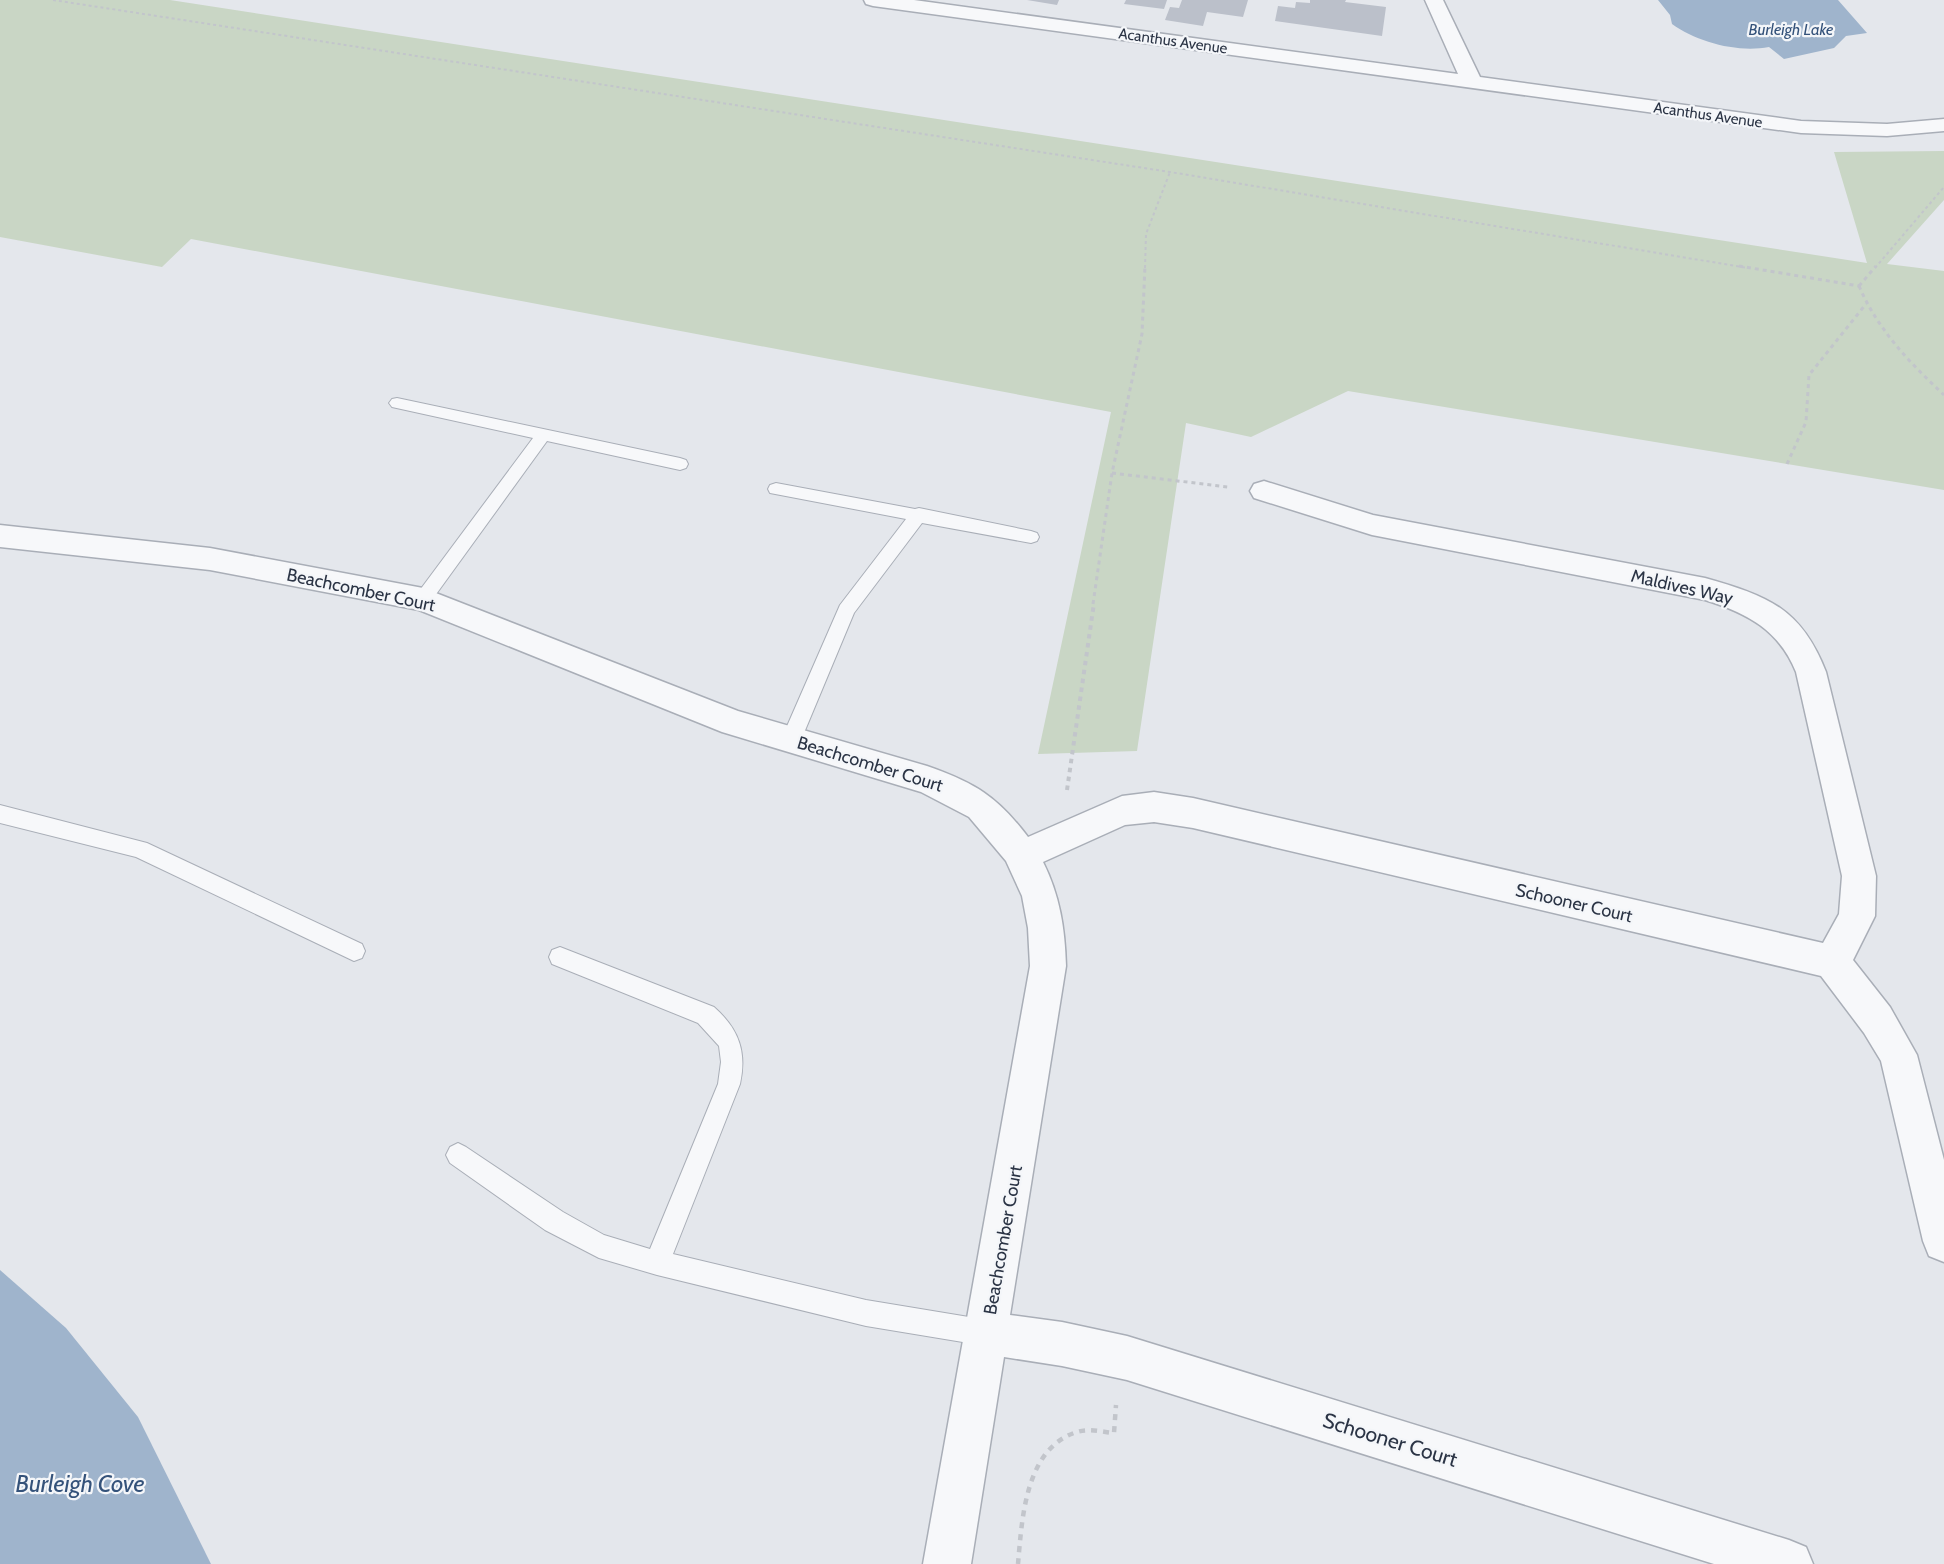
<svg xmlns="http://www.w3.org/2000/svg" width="1944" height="1564" font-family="Cabin,sans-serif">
	<rect width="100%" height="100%" fill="#e4e7ec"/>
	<path fill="#c9d6c5" d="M 0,0 L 170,0 L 1867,263 L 1834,152 L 1944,151 L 1944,200 L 1887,264 L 1944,271 L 1944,490 L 1348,391 L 1251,437 L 1186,423 L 1137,751 L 1038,754 L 1111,412 L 191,239 L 162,267 L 0,237 Z"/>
	<g fill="#9fb4cc">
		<path d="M 1658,0 L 1838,0 L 1867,33 L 1846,36 L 1834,48 L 1784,59 L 1769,47 C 1737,53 1697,42 1672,24 L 1670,15 Z"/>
		<path d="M 0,1270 L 66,1328 L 138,1417 L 211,1564 L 0,1564 Z"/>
	</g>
	<g fill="#bbc0ca">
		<path d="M 1027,0 L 1059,0 L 1057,5 Z"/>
		<path d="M 1126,0 L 1167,0 L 1164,9 L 1124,4 Z"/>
		<path d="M 1182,0 L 1248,0 L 1243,17 L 1207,12 L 1203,26 L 1165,20 L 1170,7 L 1179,8 Z"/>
		<path d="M 1310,0 L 1346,0 L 1345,2 L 1386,7 L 1382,36 L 1275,21 L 1278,6 L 1295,8 L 1296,2 L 1310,3 Z"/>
	</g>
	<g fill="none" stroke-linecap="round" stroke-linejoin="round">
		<g stroke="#a9aeb7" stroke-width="2">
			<g id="service">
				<path d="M 397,398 L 680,458 L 686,460 L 688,464 L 686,468 L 680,470 L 547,441 L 429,604 L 423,606 L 417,604 L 414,599 L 417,594 L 533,438 L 392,407 L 389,403 L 392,399 Z"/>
				<path d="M 776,483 L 915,509 L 919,508 L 1031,531 L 1037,533 L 1039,537 L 1037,541 L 1031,543 L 922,523 L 854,613 L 801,740 L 798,746 L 791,748 L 784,746 L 781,740 L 840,605 L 906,519 L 770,493 L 768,489 L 770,485 Z"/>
				<path d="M 0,805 L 147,843 L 362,944 L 365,951 L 362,958 L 354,961 L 136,857 L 0,823 Z"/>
				<path d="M 560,947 L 714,1007 C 739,1029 747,1052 740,1084 L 673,1254 L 866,1300 L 987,1320 L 996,1324 L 1000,1333 L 996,1342 L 987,1346 L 866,1326 L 657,1275 L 599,1258 L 545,1230 L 450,1163 L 446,1155 L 450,1147 L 458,1143 L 466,1147 L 563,1212 L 604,1235 L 650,1249 L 718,1084 L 721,1062 L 719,1046 L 698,1023 L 552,964 L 549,957 L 552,950 Z"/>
			</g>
		</g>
		<g stroke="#a9aeb7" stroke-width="3">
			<g id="minor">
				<path d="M 864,0 L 914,0 L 1458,74 L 1425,0 L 1443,0 L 1480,77 L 1801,121 L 1887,124 L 1944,119 L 1944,131 L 1887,136 L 1801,133 L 873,6 L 866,4 Z"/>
				<path d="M 1264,481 L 1373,515 L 1705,578 C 1768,596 1801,608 1826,672 L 1876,876 L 1875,916 L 1853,960 L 1890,1007 L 1917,1055 L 1944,1160 L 1944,1262 L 1929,1256 L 1923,1241 L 1881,1061 L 1864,1033 L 1821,976 L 1193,828 L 1154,822 L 1125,825 L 1043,862 C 1060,896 1065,929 1066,966 L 1010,1315 L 1062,1322 L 1127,1336 L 1789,1540 L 1806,1547 L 1813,1564 L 1714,1564 L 1127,1380 L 1062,1366 L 1004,1357 L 971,1564 L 923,1564 L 1030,966 L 1028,928 L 1022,896 L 1006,861 L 969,817 L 921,792 L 722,732 L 419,610 L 210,570 L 0,547 L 0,525 L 210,548 L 423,588 L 738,711 L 927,766 C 975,783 997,796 1028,837 L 1122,796 L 1154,792 L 1193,798 L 1823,943 L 1839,914 L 1842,876 L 1796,672 C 1779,630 1747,613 1705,600 L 1372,535 L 1254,498 L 1250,491 L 1254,484 Z"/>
			</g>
		</g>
		<g stroke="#c2c5cb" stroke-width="2" stroke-dasharray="3 3" stroke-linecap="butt">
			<path d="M 53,0 L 1170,172 L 1748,268"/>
			<path d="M 1145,268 L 1146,234 L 1170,172"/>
			<path d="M 1875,268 L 1944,187"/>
		</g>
		<g stroke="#c2c5cb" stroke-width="3" stroke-dasharray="4 4" stroke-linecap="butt">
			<path d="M 1739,266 L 1859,286"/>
			<path d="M 1859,286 C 1878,330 1909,362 1944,395"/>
			<path d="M 1859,286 L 1876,266"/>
			<path d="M 1787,464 L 1806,422 L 1809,375 L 1866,304"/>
			<path d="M 1112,473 L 1228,487"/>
			<path d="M 1093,604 L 1112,473 L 1142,334 L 1145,266"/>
		</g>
		<path stroke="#c2c5cb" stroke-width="4" stroke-dasharray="4.5 4.5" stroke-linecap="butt" d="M 1067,790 L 1094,603"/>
		<path stroke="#c2c5cb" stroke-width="4.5" stroke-dasharray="6 6" stroke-linecap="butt" d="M 1018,1564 C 1022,1519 1025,1448 1077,1432 C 1089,1428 1102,1432 1114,1433 L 1116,1405"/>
		<use href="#service" fill="#f7f8fa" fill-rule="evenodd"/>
		<use href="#minor" fill="#f7f8fa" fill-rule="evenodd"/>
	</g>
	<g text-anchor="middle" stroke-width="4.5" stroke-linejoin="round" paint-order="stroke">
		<g font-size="15" fill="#2b3445" stroke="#f4f6f9">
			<text transform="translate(1173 41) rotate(8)" y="5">Acanthus Avenue</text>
			<text transform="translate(1708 115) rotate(8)" y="5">Acanthus Avenue</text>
		</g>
		<g font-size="16" font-style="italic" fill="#34527a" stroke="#f4f6f9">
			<text x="1791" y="35">Burleigh Lake</text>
		</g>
		<g font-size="18" fill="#2b3445" stroke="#f4f6f9">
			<text transform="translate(1682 587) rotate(13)" y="6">Maldives Way</text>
			<text transform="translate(361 590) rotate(12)" y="6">Beachcomber Court</text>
			<text transform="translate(870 764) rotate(17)" y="6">Beachcomber Court</text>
			<text transform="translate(1574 903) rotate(13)" y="6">Schooner Court</text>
			<text transform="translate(1003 1240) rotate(-80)" y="6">Beachcomber Court</text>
		</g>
		<g font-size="21" fill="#2b3445" stroke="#f4f6f9">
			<text transform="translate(1390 1440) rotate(17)" y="7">Schooner Court</text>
		</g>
		<g font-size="24" font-style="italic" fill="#34527a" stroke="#f4f6f9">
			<text x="80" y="1492">Burleigh Cove</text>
		</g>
	</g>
</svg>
